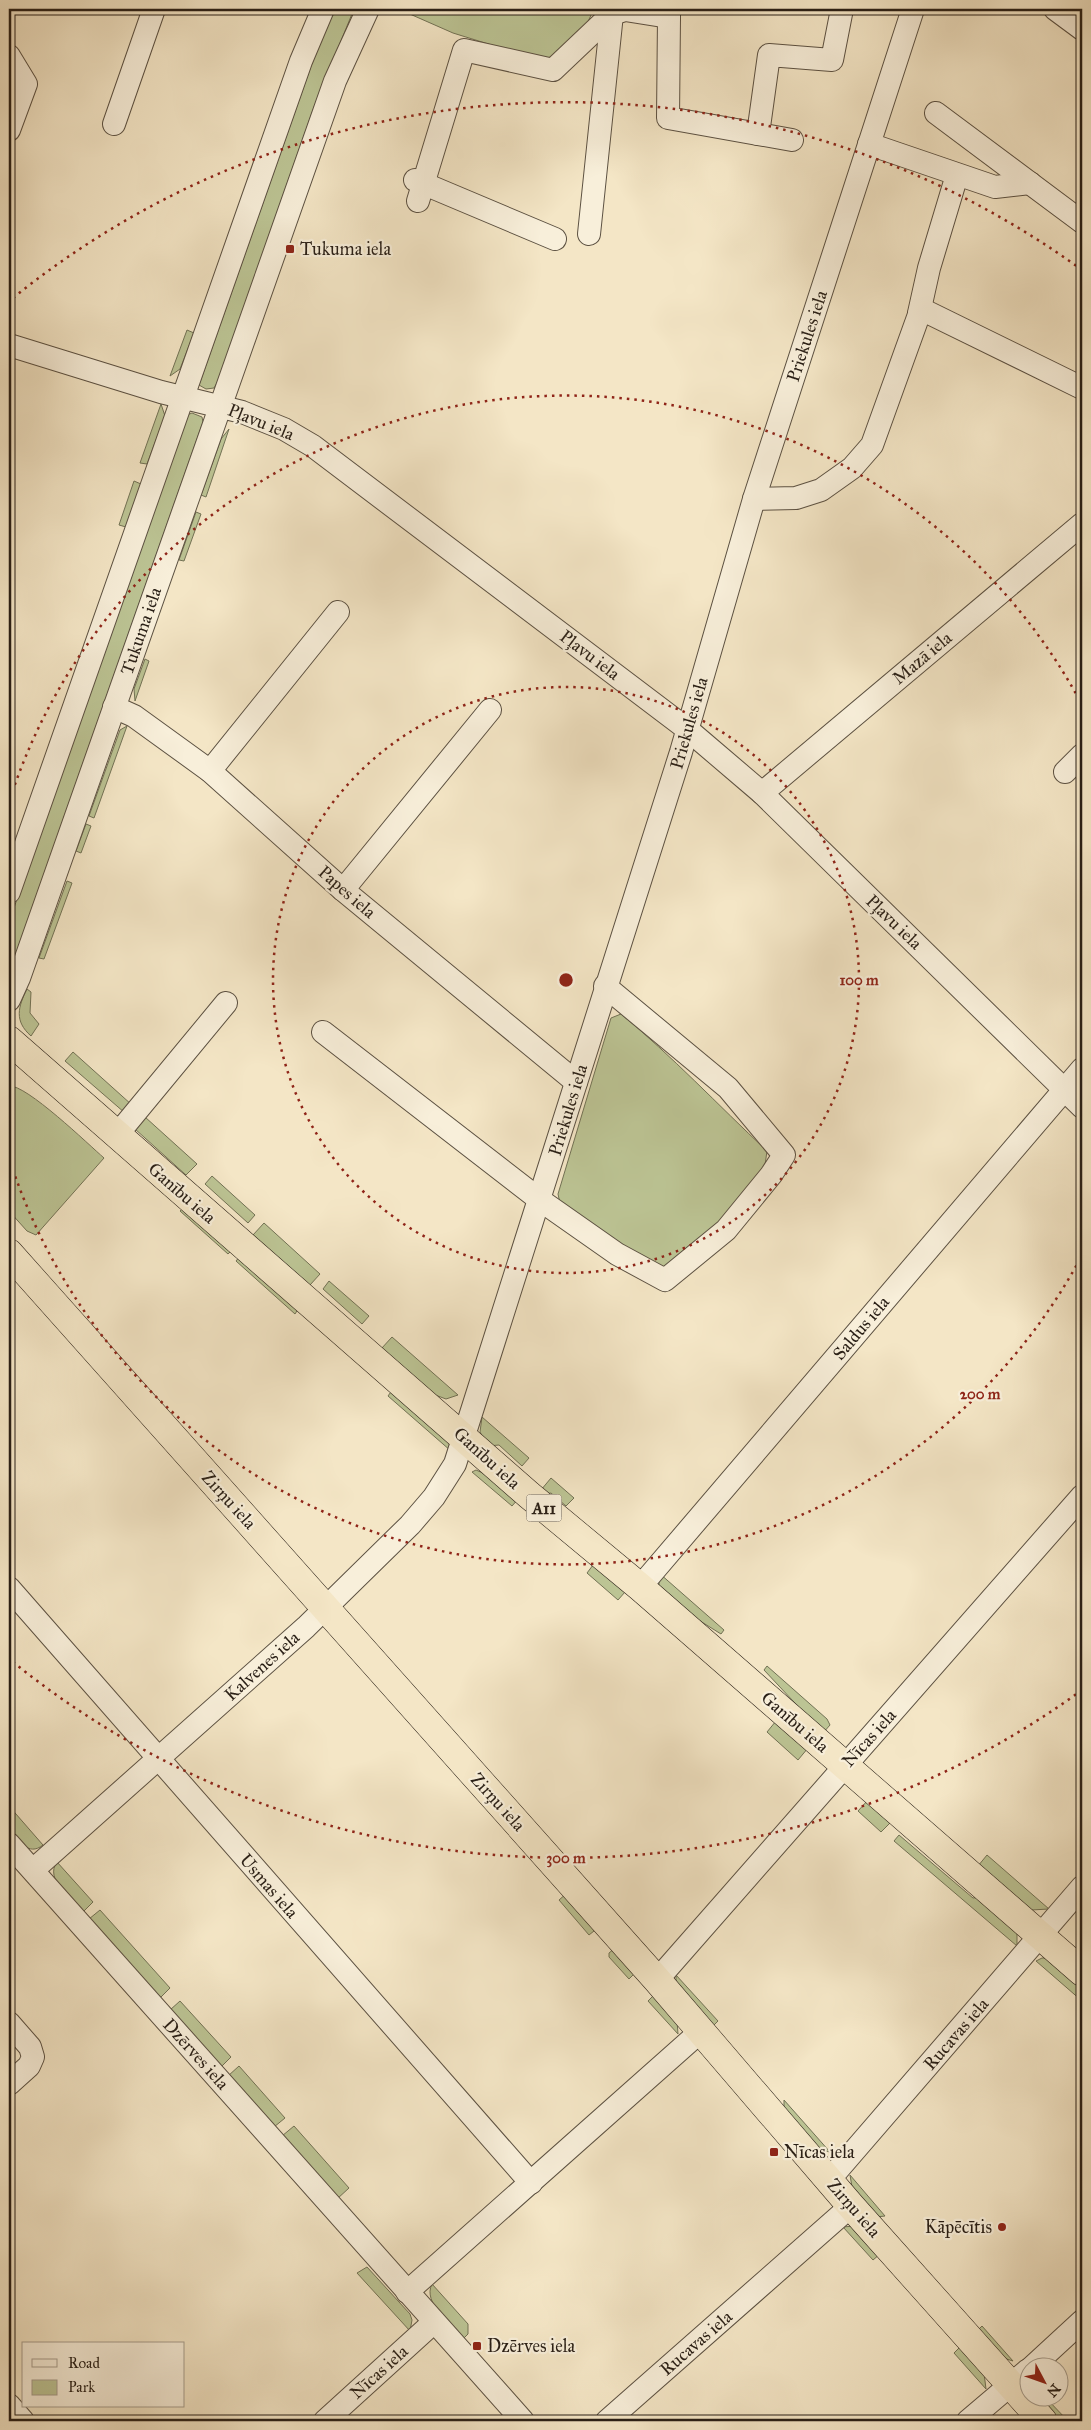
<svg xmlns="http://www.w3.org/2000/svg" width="1091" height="2430" font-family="'IM FELL Great Primer',serif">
	<rect width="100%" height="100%" fill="#f4e6c6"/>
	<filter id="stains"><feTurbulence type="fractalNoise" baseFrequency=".004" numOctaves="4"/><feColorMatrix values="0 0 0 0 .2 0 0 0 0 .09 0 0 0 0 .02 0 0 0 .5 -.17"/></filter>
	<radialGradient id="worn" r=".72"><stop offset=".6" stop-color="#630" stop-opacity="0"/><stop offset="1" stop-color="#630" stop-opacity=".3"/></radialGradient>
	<g fill="#bcc494" stroke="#727255">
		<path d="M 331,9 L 354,9 L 314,107 L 218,381 L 214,388 L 206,389 L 199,385 Z"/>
		<path d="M 404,9 L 594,9 L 582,34 L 562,54 L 543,61 L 453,33 L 403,11 Z"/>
		<path d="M 187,330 L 194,333 L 180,369 L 170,376 Z"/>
		<path d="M 161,404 L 165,416 L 147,464 L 140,463 Z"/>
		<path d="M 192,413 L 202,417 L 203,422 L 11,968 L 9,968 L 9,922 L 187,415 Z"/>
		<path d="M 229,429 L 206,497 L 201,495 L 221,439 Z"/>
		<path d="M 134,481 L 141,484 L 126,527 L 119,525 Z"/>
		<path d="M 196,512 L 201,514 L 184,561 L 179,560 Z"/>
		<path d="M 145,659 L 149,661 L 135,701 L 134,689 Z"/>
		<path d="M 127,726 L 94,818 L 89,816 L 120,730 Z"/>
		<path d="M 86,824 L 91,826 L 81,853 L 76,851 Z"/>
		<path d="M 67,881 L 72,883 L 44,959 L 39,958 Z"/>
		<path d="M 27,989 L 31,992 L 30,1013 L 39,1024 L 31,1036 C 14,1021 18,1007 27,989 Z"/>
		<path d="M 621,1014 C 672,1056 718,1105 767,1151 L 764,1172 L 717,1228 L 662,1270 L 561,1208 L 558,1194 L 611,1018 Z"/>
		<path d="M 73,1052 L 132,1105 L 125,1113 L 65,1061 Z"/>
		<path d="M 9,1086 C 26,1084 89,1145 104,1158 L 36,1235 L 27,1231 L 9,1211 Z"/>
		<path d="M 145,1117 L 197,1164 L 186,1175 L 135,1129 Z"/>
		<path d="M 212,1176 L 255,1215 L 248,1223 L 205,1184 Z"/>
		<path d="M 182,1209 L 233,1249 L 228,1254 L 180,1211 Z"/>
		<path d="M 264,1223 L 320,1274 L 310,1285 L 253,1235 Z"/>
		<path d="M 241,1255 L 300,1306 L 295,1314 L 236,1261 Z"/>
		<path d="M 329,1281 L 369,1316 L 362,1324 L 323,1289 Z"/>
		<path d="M 392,1337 L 458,1395 L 446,1399 L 430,1393 L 381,1349 Z"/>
		<path d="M 393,1389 L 454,1442 L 451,1451 L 388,1396 Z"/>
		<path d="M 482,1417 L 529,1458 L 522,1466 L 499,1445 L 488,1446 L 480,1432 Z"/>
		<path d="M 476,1470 L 492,1477 L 519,1498 L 512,1506 L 472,1472 Z"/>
		<path d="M 551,1478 L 574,1498 L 566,1506 L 551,1493 L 546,1494 L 541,1490 Z"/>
		<path d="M 593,1565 L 625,1592 L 618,1600 L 587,1573 Z"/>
		<path d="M 659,1573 L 724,1630 L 721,1634 L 676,1606 L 659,1588 Z"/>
		<path d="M 767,1666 L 827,1719 L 830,1725 L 823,1733 L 764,1670 Z"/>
		<path d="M 776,1721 L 808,1748 L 798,1760 L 767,1732 Z"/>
		<path d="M 868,1800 L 892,1821 L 881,1832 L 858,1811 Z"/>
		<path d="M 9,1806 L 43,1845 C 28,1857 19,1840 9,1829 Z"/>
		<path d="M 899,1835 L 973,1898 L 981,1897 L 1017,1931 L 1017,1946 L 894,1841 Z"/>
		<path d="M 987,1855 L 1049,1909 L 1031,1910 L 978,1866 Z"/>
		<path d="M 57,1862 L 93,1902 L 83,1912 C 72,1900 44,1879 57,1862 Z"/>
		<path d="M 567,1893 L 599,1927 L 589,1935 L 559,1900 Z"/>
		<path d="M 100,1910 L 170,1988 L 159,1999 L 89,1919 Z"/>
		<path d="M 615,1948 L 636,1972 L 629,1979 L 609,1957 L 609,1953 Z"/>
		<path d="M 1042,1958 L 1048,1958 L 1082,1985 L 1082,2001 L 1036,1961 Z"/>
		<path d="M 676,1975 L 718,2021 L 712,2027 L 676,1983 Z"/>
		<path d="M 655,1994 L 677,2021 L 678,2034 L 648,2001 Z"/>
		<path d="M 180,2001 L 231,2057 L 221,2067 L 170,2010 Z"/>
		<path d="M 239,2066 L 285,2118 L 274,2127 L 228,2076 Z"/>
		<path d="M 784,2100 L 830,2152 L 819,2149 L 784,2111 Z"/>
		<path d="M 294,2126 L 349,2188 L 337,2199 L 282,2136 Z"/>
		<path d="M 850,2175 L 885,2216 L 876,2217 L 852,2187 Z"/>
		<path d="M 854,2226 L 880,2254 L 873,2260 L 843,2227 Z"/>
		<path d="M 367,2267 L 410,2314 L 412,2320 L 410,2331 L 357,2273 Z"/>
		<path d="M 432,2284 L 468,2324 L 468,2334 L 464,2338 C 452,2325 422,2303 432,2284 Z"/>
		<path d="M 982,2326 L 1013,2361 L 1000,2357 L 977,2331 Z"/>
		<path d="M 960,2347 L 984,2373 L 986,2389 L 954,2353 Z"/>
		<path d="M 1036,2398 L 1046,2398 L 1068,2421 L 1058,2421 Z"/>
	</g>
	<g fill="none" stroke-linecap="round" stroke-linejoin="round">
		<g stroke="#5c5142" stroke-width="24">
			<g id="minor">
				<path d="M 1055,9 L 1082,29"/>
				<path d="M 669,17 L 668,118 L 792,140"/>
				<path d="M 9,56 L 26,84 L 9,130"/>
				<path d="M 936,113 L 1082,222"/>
				<path d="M 114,124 L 154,9"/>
				<path d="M 758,134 L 769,55 L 832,60 L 842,9"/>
				<path d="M 869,144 L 995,187 L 1030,183"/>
				<path d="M 415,180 L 555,239"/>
				<path d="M 418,201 L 464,50 L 553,70 L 612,14 L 625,10 L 669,17 L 669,9"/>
				<path d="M 589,234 L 612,14"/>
				<path d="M 919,313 L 929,268 L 957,175"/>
				<path d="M 9,345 L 161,392 L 242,412 L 284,429 L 313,446 L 687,729 L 762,793 L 1082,1107"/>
				<path d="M 754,499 L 796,498 L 821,490 L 852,468 L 872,445 L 921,309 L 1082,388"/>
				<path d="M 114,707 L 134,716 L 210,771 L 343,890 L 576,1082"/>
				<path d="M 210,771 L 338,612"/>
				<path d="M 1065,772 L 1082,755"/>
				<path d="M 762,793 L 1082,524"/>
				<path d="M 343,890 L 490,710"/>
				<path d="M 9,892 L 301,61 L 323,9"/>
				<path d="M 9,1000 L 19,978 L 335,81 L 368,9"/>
				<path d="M 323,1032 L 540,1200 L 617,1254 L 665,1280 L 726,1230 L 771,1175 L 784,1155 L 728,1088 L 605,986"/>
				<path d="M 116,1136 L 226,1003"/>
				<path d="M 640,1587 L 1082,1069"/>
				<path d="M 9,1588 L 531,2183"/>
				<path d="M 9,1844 L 523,2421"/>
				<path d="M 33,1870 L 306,1627 L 410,1525 L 434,1497 L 455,1464 L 681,752 L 754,499 L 913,9"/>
				<path d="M 657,1980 L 1082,1496"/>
				<path d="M 9,2023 L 30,2047 L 33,2057 L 29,2066 L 9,2084"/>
				<path d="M 829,2180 L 1082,1887"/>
				<path d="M 407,2292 L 701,2031"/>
				<path d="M 1031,2368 L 1082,2321"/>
				<path d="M 9,2405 L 23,2421"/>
				<path d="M 325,2421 L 434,2322"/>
				<path d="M 607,2421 L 851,2206"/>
				<path d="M 968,2421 L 1028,2370"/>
			</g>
		</g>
		<g stroke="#291f16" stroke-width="29">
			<g id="highway">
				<path d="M 9,1040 L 529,1495 L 640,1587 L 1082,1972"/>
				<path d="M 9,1253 L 657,1980 L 851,2206 L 1043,2421"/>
			</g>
		</g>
		<use href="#minor" stroke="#f8efda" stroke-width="22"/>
		<use href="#highway" stroke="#f4e6c6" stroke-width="28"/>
	</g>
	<g fill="none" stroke="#8f2418" stroke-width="2.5" stroke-dasharray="2.5 5">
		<circle cx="566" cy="980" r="293"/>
		<path d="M1080 1259A585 585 0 0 1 10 1161M10 799A585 585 0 0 1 1080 701"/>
		<path d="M1082 1690A878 878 0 0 1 13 1662M13 298A878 878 0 0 1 1082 270"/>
	</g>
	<g fill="#8f2418" stroke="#f8efda" stroke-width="2">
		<rect x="285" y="244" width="10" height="10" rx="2.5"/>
		<rect x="769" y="2147" width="10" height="10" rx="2.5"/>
		<circle cx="1002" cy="2227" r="5"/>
		<rect x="472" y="2341" width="10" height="10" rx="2.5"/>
	</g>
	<g text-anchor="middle" stroke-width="4.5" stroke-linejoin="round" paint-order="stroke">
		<rect fill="#f8efda" stroke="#675d51" stroke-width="1" x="526.5" y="1494.5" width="35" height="27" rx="4"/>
		<g font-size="16" font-weight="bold" fill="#291f16">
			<text x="544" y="1514">A11</text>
		</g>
		<g font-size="18" fill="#291f16" stroke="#f8efda" text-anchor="start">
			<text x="300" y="255">Tukuma iela</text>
			<text x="784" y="2158">Nīcas iela</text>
			<text x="992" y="2233" text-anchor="end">Kāpēcītis</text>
			<text x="487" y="2352">Dzērves iela</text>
		</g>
		<g font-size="18" fill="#291f16" stroke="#f8efda">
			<text transform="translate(807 336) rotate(-72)" y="6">Priekules iela</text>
			<text transform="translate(261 422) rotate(22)" y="6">Pļavu iela</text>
			<text transform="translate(141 631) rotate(-71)" y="6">Tukuma iela</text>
			<text transform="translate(590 655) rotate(37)" y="6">Pļavu iela</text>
			<text transform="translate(922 658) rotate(-40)" y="6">Mazā iela</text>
			<text transform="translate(689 723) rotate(-74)" y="6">Priekules iela</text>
			<text transform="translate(347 892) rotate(41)" y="6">Papes iela</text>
			<text transform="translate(894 922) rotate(44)" y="6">Pļavu iela</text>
			<text transform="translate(568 1110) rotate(-73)" y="6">Priekules iela</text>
			<text transform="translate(182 1193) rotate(41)" y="6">Ganību iela</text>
			<text transform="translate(861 1328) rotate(-50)" y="6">Saldus iela</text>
			<text transform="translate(487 1458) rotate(42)" y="6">Ganību iela</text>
			<text transform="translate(229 1500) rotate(48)" y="6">Zirņu iela</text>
			<text transform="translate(262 1666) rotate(-42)" y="6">Kalvenes iela</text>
			<text transform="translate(795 1722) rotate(41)" y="6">Ganību iela</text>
			<text transform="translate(869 1738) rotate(-48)" y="6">Nīcas iela</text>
			<text transform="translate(498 1802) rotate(48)" y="6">Zirņu iela</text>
			<text transform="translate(269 1886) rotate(49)" y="6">Usmas iela</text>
			<text transform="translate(956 2034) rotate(-49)" y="6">Rucavas iela</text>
			<text transform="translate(196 2054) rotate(48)" y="6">Dzērves iela</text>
			<text transform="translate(854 2208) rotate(49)" y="6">Zirņu iela</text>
			<text transform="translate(696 2343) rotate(-41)" y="6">Rucavas iela</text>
			<text transform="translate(379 2372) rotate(-42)" y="6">Nīcas iela</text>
		</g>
	</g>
	<circle cx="566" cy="980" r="8" fill="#8f2418" stroke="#f8efda" stroke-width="2.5"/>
	<g font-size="15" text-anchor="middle" font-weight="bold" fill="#8f2418" stroke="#f8efda" stroke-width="4.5" stroke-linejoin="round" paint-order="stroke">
		<text x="859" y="985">100 m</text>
		<text x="980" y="1399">200 m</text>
		<text x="566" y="1863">300 m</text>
	</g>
	<rect width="1091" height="2430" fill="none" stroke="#f4e6c6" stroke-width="30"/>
	<rect x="10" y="10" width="1071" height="2410" fill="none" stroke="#291f16" stroke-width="2.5"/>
	<rect x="15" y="15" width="1061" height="2400" fill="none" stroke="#291f16"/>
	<rect x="22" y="2342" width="162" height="65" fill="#f8efda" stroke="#a59c8c"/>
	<rect x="32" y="2359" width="25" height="8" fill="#f8efda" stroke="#a59c8c"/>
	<text x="68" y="2368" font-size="15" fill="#291f16">Road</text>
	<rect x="32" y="2380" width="25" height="15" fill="#bcc494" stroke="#a59c8c"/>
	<text x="68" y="2392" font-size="15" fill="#291f16">Park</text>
	<g transform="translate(1044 2382) rotate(131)"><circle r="24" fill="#f8efda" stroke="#a59c8c"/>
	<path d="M0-4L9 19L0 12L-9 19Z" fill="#8f2418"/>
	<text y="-8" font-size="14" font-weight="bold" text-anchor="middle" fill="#291f16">N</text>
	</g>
	<rect width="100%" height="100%" filter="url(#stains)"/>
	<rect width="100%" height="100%" fill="url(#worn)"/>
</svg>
